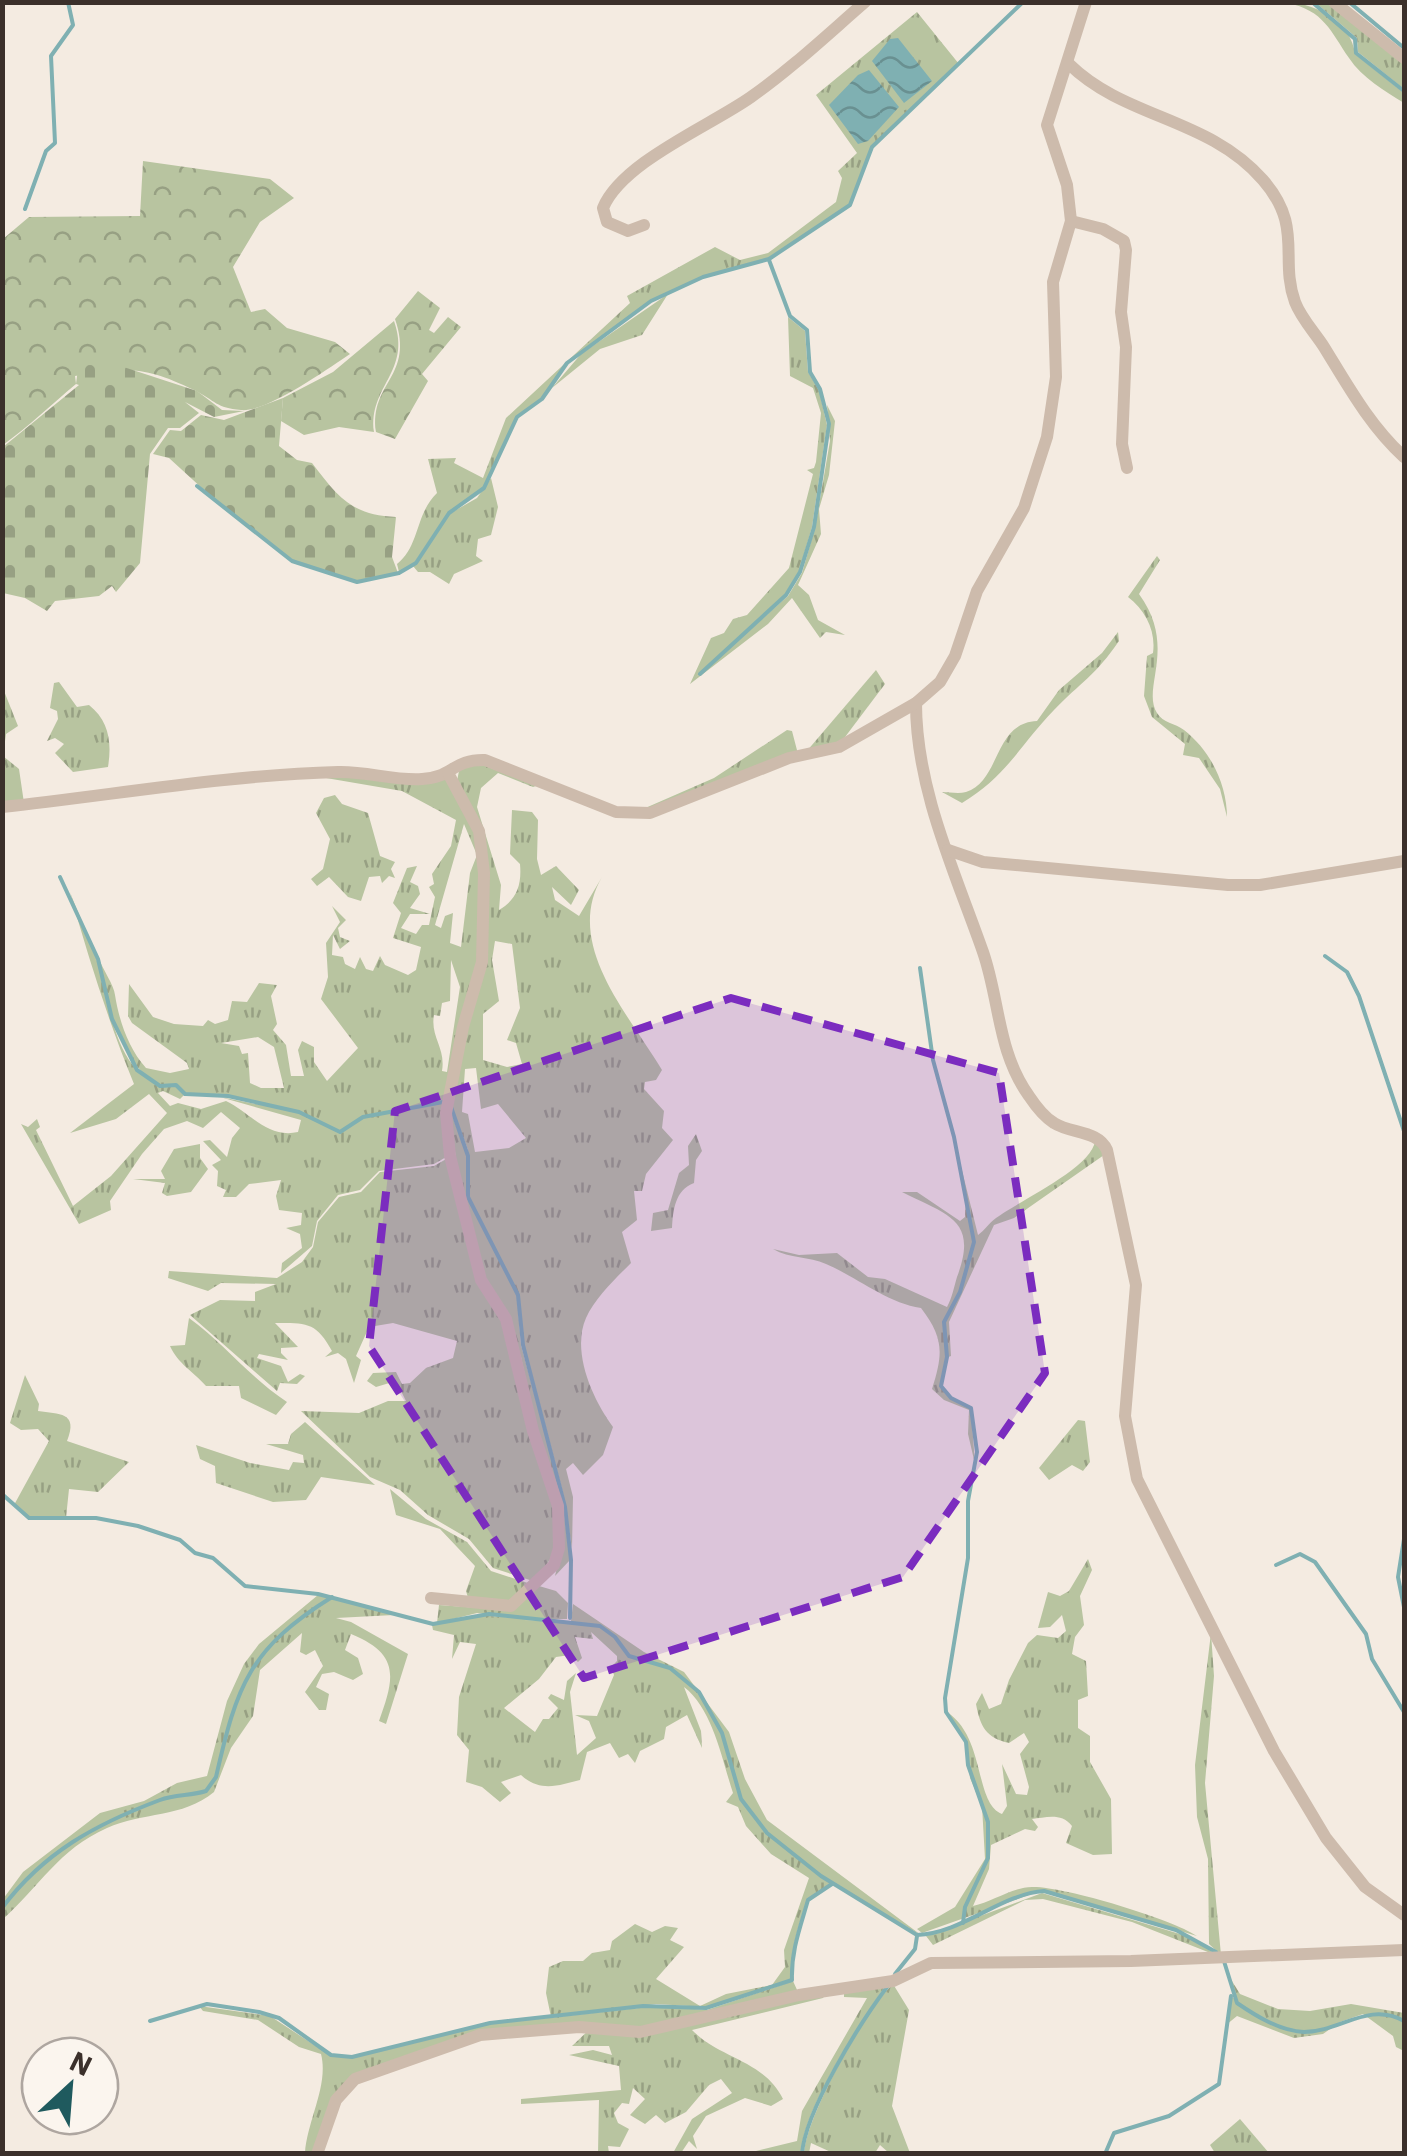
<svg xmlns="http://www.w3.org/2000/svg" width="1407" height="2156" font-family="'IBM Plex Sans',sans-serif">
	<defs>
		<pattern id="grass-tufts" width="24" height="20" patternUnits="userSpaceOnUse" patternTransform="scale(2.5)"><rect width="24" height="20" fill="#b8c4a0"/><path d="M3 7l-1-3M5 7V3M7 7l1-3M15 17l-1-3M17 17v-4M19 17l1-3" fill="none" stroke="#97a083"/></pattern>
		<pattern id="forest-crowns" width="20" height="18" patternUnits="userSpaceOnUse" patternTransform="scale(2.5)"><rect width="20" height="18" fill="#b8c4a0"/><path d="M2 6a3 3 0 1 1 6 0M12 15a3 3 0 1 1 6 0" fill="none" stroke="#97a083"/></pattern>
		<pattern id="cemetery-stones" width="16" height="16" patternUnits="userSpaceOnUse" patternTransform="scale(2.5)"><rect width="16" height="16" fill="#b8c4a0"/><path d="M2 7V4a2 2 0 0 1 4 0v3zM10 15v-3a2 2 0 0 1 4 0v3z" fill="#97a083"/></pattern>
		<pattern id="water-waves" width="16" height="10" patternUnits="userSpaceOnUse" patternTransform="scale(2.5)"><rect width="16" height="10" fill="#7fb0b2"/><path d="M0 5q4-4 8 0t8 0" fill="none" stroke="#699091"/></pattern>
	</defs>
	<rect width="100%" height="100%" fill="#f4ebe1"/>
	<g fill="url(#grass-tufts)" fill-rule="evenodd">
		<path d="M 1287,3 C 1315,2 1352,23 1355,54 L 1404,93 L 1404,103 C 1385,91 1362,78 1349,58 C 1331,32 1324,10 1287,3 Z"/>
		<path d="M 1316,3 L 1331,3 L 1404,61 L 1404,89 L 1358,52 L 1357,38 Z"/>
		<path d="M 917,12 L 959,64 L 871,147 L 849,205 L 768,258 L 703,276 L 651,300 L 567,363 L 542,399 L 516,417 L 483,488 L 448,513 L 415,562 L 399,572 L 397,564 C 420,546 415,514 437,493 L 428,459 L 456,458 L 454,463 L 483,478 L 506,418 L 630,303 L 627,296 L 715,247 L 740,260 L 768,253 L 836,202 L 842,178 L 838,171 L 857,153 L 816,95 Z"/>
		<path d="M 668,294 L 642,335 L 600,349 L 552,388 L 581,354 Z"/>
		<path d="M 788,317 L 805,331 L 808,372 L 819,390 L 827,425 L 812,527 L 799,571 L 785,594 L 695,678 L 788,596 L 802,573 L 815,528 L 830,441 L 827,405 L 835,421 L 829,475 L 819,509 L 821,534 L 798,585 L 809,595 L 818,620 L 845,635 L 826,632 L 820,638 L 792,598 L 768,624 L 690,684 L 711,638 L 724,633 L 733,619 L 747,615 L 789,568 L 813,474 L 807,470 L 814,468 L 816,462 L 821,413 L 813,388 L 790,376 Z"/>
		<path d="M 491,478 L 498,507 L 491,535 L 478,539 L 476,556 L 483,561 L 454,574 L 449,584 L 430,572 L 418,572 L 413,566 L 449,514 L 477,498 Z"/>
		<path d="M 1157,556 L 1160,560 L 1139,594 C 1178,647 1141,688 1157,713 C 1163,723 1175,723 1184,730 C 1211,751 1227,785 1227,817 L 1220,789 L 1199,758 L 1183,755 L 1185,744 L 1152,717 L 1144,696 L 1147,656 L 1153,653 C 1156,631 1146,611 1128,597 Z"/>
		<path d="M 1118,632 L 1119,641 C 1096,675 1080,683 1054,710 C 1019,746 1008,775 962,803 L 942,792 C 950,792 958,794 966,792 C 1001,781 993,723 1037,721 L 1059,690 L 1102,653 Z"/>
		<path d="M 876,670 L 885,684 L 839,745 L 806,752 Z"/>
		<path d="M 59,682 L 77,707 L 89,705 C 109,721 112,742 108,767 L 73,772 L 55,753 L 64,744 L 55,738 L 47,741 L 58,719 L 57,711 L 50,708 L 54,683 Z"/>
		<path d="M 2,686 L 18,726 L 6,734 L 3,756 L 19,769 L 24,803 L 2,805 Z"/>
		<path d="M 787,730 L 792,731 L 798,754 L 663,806 L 643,809 L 714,778 Z"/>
		<path d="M 474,762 L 539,785 L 533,787 L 498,773 L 481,788 L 477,807 L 501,885 L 499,910 C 516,900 522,886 520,864 L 510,854 L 512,810 L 532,812 L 538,820 L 537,859 L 541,875 L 556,866 L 579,890 L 571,905 L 552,887 L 555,900 L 579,916 L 602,877 C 563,944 628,1013 662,1070 L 656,1080 L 645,1082 L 644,1089 L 664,1111 L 662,1128 L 673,1140 L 646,1174 L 642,1191 L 634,1191 L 637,1220 L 622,1232 L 631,1263 C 616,1278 595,1298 586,1318 C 571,1352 593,1400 613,1427 L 603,1455 L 583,1475 L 573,1463 L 566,1469 L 573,1497 L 572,1548 L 563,1493 L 524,1344 L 519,1295 L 469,1196 L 468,1150 L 451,1105 L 472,1006 L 486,852 L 457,781 L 460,766 ZM 495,941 L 512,944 L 520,1008 L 507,1040 L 516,1043 L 522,1064 L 507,1067 L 483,1060 L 483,1014 L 499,1001 L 492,960 ZM 476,1068 L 481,1109 L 498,1104 L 526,1138 L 509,1148 L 475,1152 L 468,1114 L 462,1112 L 465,1069 Z"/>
		<path d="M 342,773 L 423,781 L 448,775 L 477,832 L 482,872 L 479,975 L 461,1027 L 446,1100 L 363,1116 L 340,1131 L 299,1111 L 228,1095 L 185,1093 L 177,1084 L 160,1085 L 145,1075 L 130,1059 L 113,1019 L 99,959 C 103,970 114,985 115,995 C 119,1020 128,1048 146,1068 L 170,1073 L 189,1069 L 187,1063 L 132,1023 L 128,1016 L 129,984 L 153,1017 L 174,1024 L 203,1026 L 208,1020 L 215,1024 L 228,1020 L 232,1001 L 247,1002 L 259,983 L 277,985 L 271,996 L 277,1024 L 273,1030 L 286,1045 L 291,1076 L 304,1076 L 298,1050 L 302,1041 L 314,1047 L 314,1062 L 327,1081 L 358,1048 L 321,999 L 328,977 L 326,943 L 340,922 L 332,906 L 346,920 L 338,928 L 340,937 L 350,941 L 340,949 L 333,935 L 332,955 L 343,957 L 345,964 L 355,969 L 360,957 L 366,969 L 373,971 L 380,956 L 385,965 L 408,975 L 416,970 L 421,947 L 393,938 L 401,913 L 393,903 L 407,868 L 417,866 L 410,882 L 418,886 L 420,894 L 410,908 L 430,914 L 410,914 L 401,928 L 416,934 L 422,925 L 429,925 L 435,897 L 429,887 L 434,884 L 432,874 L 451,846 L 456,820 L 402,791 L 326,778 L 288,777 ZM 464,824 L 477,855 L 470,873 L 461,947 L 450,943 L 453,913 L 445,916 L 441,928 L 435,925 ZM 451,960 L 460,987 L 447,1072 L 442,1071 C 446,1048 430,1037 434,1015 L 440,1016 L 442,1003 L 450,1001 ZM 258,1037 L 274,1047 L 284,1088 L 261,1088 L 250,1083 L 248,1053 L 242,1054 L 239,1046 L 221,1043 Z"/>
		<path d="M 335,795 L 342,804 L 368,813 L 380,856 L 395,862 L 391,869 L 395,878 L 389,876 L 382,883 L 380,876 L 369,877 L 361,901 L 348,897 L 329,877 L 317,886 L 311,879 L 323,869 L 330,839 L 316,813 L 324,798 Z"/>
		<path d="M 70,892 C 78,914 89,936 96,958 C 111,1003 114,1086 176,1086 L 185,1094 L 180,1099 L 163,1091 L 158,1093 L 170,1106 L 178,1103 L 201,1109 L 226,1101 C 250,1112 267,1139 298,1132 L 301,1120 L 220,1097 L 298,1112 L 340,1132 L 364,1118 L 446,1102 L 448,1156 L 434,1164 L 379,1171 L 360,1190 L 338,1195 L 317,1221 L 312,1246 L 281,1273 L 282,1263 L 302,1248 L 300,1234 L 286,1228 L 301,1225 L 302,1213 L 279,1210 L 276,1196 L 281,1180 L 249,1184 L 236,1197 L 223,1197 L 226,1190 L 217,1186 L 218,1171 L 212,1165 L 221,1160 L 203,1141 L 210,1140 L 227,1157 L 232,1138 L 240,1128 L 221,1112 L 203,1128 L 187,1121 L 164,1129 L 142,1154 L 110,1201 L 111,1210 L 79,1224 L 21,1124 L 28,1127 L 37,1119 L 40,1127 L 36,1130 L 73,1206 L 111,1176 L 167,1113 L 149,1094 L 116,1119 L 70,1133 L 134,1084 C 109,1023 88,957 70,892 Z"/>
		<path d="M 942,1090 L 978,1235 C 985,1230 989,1223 996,1218 C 1017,1202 1092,1168 1095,1141 L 1104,1155 L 1014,1218 L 994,1225 L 949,1322 L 951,1356 L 946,1358 L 941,1386 L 950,1398 L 971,1409 L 975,1464 L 968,1434 L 969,1410 L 944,1400 L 932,1389 C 944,1352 943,1337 921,1308 C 887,1303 857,1277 826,1264 C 809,1256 790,1259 773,1249 L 799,1255 L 837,1253 L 868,1277 L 885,1279 L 947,1307 C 952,1298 954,1287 957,1277 C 979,1219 947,1215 902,1192 L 917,1192 L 960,1221 L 965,1217 L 966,1193 Z"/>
		<path d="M 449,1107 L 467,1156 L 467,1197 L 517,1296 L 521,1345 L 562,1497 L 570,1560 L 555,1576 L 562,1546 L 521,1357 L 487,1284 L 457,1166 Z"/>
		<path d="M 696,1134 L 702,1151 L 696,1160 L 694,1183 C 675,1190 673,1210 672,1228 L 651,1231 L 653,1213 L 668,1210 L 679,1173 L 689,1165 L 688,1146 Z"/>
		<path d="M 200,1144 L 200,1158 L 208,1169 L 191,1192 L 167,1196 L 162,1193 L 165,1183 L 133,1179 L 165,1179 L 161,1171 L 174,1149 Z"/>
		<path d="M 448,1158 L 474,1257 L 505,1319 L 552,1489 L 557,1548 L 536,1582 L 493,1568 L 469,1539 L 428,1515 L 400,1490 L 370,1477 L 301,1411 L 359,1413 L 388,1401 L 406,1401 L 396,1381 L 376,1387 L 367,1381 L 373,1373 L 396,1372 L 402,1384 L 410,1383 L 426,1368 L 453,1358 L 457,1341 L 393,1323 L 369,1327 L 356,1356 L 361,1360 L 354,1383 L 346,1359 L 338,1353 L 325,1357 L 332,1351 C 316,1322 307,1323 275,1323 L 298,1347 L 281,1348 L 281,1353 L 288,1360 L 259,1354 L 257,1358 L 281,1366 L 288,1382 L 300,1374 L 305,1376 L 297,1384 L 280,1383 L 277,1391 L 190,1315 L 220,1300 L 255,1301 L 255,1292 L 276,1284 L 221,1283 L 208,1291 L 168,1278 L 169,1271 L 277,1278 L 302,1262 L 313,1247 L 318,1222 L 339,1197 L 361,1192 L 380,1172 L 434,1166 Z"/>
		<path d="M 189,1318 C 225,1344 249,1377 287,1402 L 276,1415 L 241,1398 L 239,1386 L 206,1386 C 193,1371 178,1364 170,1346 L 185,1345 Z"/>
		<path d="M 25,1375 L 39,1404 L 38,1411 C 59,1414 79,1412 67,1441 L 129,1462 L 98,1492 L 69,1489 L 66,1518 L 29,1517 L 14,1505 L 49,1441 L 38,1429 L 21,1430 L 10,1423 Z"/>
		<path d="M 1078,1420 L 1085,1421 L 1090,1462 L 1083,1471 L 1072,1465 L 1049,1480 L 1039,1468 Z"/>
		<path d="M 305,1422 L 375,1485 L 321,1477 L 306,1500 L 273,1502 L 216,1483 L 215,1466 L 200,1459 L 196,1445 L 250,1463 L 289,1470 L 293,1462 L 304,1463 L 303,1455 L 266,1444 L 288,1444 L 291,1434 Z"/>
		<path d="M 390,1489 L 426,1519 L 467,1542 L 491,1571 L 534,1585 L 511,1604 L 469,1601 L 466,1591 L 475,1566 L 440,1529 L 396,1515 Z"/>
		<path d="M 1088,1559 L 1092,1570 L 1080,1596 L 1084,1625 L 1075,1637 L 1072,1654 L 1086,1661 L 1088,1696 L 1078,1700 L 1078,1728 L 1090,1736 L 1090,1762 L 1111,1799 L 1112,1854 L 1093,1855 L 1066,1843 L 1072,1826 C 1061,1812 1045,1818 1032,1819 L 1038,1827 L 1035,1831 L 1025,1829 L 991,1845 L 989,1869 L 973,1906 C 992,1902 1013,1887 1032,1887 C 1063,1886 1172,1919 1197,1936 L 1043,1890 L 922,1933 L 917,1929 L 955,1907 L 985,1859 L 982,1806 L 970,1778 L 967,1742 L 947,1712 C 986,1738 974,1803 1002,1814 L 1007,1806 L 1002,1764 L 1016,1794 L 1027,1795 L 1029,1787 L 1020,1754 L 1029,1742 L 1024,1733 L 1009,1743 C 986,1738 980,1726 976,1704 L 982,1693 L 989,1709 L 1001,1704 L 1009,1680 L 1028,1643 L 1037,1635 L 1058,1638 L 1066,1631 L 1062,1615 L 1050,1627 L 1038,1628 L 1048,1592 L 1060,1596 L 1069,1591 Z"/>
		<path d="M 539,1586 L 556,1591 L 568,1603 L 567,1619 L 523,1620 L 571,1621 L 573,1604 L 644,1652 L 684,1672 L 729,1732 L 745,1779 L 767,1820 L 921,1935 L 831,1883 L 807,1900 C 798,1927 790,1951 791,1980 L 706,2007 L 656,2004 L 551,2017 L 546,1993 L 549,1967 L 563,1961 L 583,1961 L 592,1953 L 610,1950 L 612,1941 L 635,1924 L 652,1932 L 665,1926 L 678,1928 L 670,1940 L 684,1947 L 656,1979 L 700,2006 L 726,1994 L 772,1985 L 785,1967 L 784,1950 L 809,1878 L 771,1854 L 746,1826 L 738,1807 L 726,1802 L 733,1793 C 722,1760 713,1709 684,1687 L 701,1731 L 702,1748 L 687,1715 L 666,1727 L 664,1739 L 640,1751 L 635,1763 L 628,1754 L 619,1758 L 610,1743 L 587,1752 L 580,1780 C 560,1785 540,1793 521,1775 L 501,1782 L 511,1793 L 500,1802 L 482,1787 L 466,1782 L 469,1750 L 457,1735 L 459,1697 L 476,1644 L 460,1642 L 452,1659 L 454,1635 L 433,1630 L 432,1625 L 477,1615 L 518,1618 L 477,1613 L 437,1623 L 439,1605 L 492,1609 ZM 591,1632 L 617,1656 L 617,1661 L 611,1667 L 614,1675 L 597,1716 L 575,1715 L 589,1721 L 596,1738 L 577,1755 L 570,1692 L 576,1673 L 567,1681 L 564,1700 L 551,1694 L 548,1698 L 558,1708 L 549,1719 L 543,1719 L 535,1732 L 504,1708 L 539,1679 L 556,1657 L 570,1655 L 578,1662 L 582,1658 L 575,1637 L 593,1639 Z"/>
		<path d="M 318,1595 L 330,1597 L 319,1607 L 333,1598 L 394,1615 L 336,1618 L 351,1622 L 408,1654 L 386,1724 L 379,1721 C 395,1677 400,1654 351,1634 L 345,1650 L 358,1658 L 363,1674 L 353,1680 L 334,1672 L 322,1674 L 316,1687 L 329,1694 L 326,1710 L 319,1710 L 305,1692 L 323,1666 L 315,1650 L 306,1655 L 300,1652 L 302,1633 L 260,1670 L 253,1716 L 231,1748 L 214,1792 C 183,1818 142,1812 107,1828 C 59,1849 39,1887 3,1919 L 3,1899 L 23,1872 L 100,1813 L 144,1801 L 177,1783 L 207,1776 L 227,1701 L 244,1664 L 259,1644 Z"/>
		<path d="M 1211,1633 L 1214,1676 L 1205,1783 L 1221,1955 L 1209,1944 L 1208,1859 L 1197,1817 L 1195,1765 Z"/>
		<path d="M 1042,1893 L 1190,1937 L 1218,1956 L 1132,1922 L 1043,1899 L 1025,1900 L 933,1945 L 926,1936 Z"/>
		<path d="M 1227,1973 L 1240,1994 L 1278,2009 L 1310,2011 L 1351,2004 L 1404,2013 L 1404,2051 L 1396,2047 L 1393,2036 L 1363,2014 L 1340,2022 L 1323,2034 L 1294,2038 L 1237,2016 L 1226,2025 L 1232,1997 L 1235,1999 Z"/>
		<path d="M 793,1981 L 798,1992 L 640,2029 L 493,2030 L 353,2077 L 313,2154 L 305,2153 C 307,2121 329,2085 321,2054 L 299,2047 L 258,2020 L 203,2011 L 199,2006 L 270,2016 L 331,2056 L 352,2058 L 491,2024 L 657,2006 L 707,2010 Z"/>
		<path d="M 893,1984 L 909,2010 L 892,2106 L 910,2153 L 889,2153 L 880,2145 L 875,2153 L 833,2153 L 811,2143 L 809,2153 L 804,2154 C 805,2118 866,2009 893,1984 Z"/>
		<path d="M 886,1985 C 860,2022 803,2110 801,2153 L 744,2154 L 797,2141 L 802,2111 L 867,1998 L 844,1997 L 844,1991 Z"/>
		<path d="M 826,1993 L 823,1998 L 692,2030 C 720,2059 764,2060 783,2099 L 771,2106 L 745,2098 L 706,2116 L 693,2136 L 697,2149 L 689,2141 L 681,2153 L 673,2153 L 692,2119 L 732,2093 L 721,2079 L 709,2085 L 686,2112 L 665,2123 L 656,2115 L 645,2124 L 630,2115 L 645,2099 L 633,2088 L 629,2104 L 622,2103 L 614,2113 L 618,2123 L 629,2129 L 620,2147 L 608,2146 L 609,2153 L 598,2153 L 599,2100 L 521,2104 L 521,2099 L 621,2090 L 619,2066 L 569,2055 L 593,2050 L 612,2055 L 609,2046 L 572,2046 L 591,2028 L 621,2032 Z"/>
		<path d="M 1240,2119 L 1269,2153 L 1215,2153 L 1210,2145 Z"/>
	</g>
	<g fill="url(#forest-crowns)">
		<path d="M 143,161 L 270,179 L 294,198 L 260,222 L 233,267 L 251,312 L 265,309 L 287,328 L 335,342 L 350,354 C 329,368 266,413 241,410 C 216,408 216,401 194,390 C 145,366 128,367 75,376 L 76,384 C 51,405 29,426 3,445 L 3,239 L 29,217 L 140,216 Z"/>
		<path d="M 418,291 L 440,308 L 429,330 L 434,333 L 448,317 L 461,327 L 422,374 L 428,381 L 395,439 L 376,432 C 369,382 415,377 395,319 Z"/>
		<path d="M 394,321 C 412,372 368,386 374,432 L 339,427 L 304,435 L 281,421 L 283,398 L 333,372 Z"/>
	</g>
	<g fill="url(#cemetery-stones)">
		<path d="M 96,358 L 197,391 L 222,410 L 244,411 L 214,417 L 185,402 L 199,413 L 180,428 L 168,428 L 150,454 L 140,563 L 116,592 L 112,586 L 99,596 L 55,601 L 47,611 L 25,598 L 3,593 L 3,447 L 79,385 L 76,384 L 78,369 Z"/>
		<path d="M 283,398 L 279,446 L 297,460 L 312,463 C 338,497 351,515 396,517 L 392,557 L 398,573 L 357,581 L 293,560 L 228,512 L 169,458 L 153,454 L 170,430 L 181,431 L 201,415 L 224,420 Z"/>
	</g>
	<g fill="url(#water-waves)">
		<path d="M 898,38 L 932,81 L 904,103 L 872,61 L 890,39 Z"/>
		<path d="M 869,70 L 899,107 L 868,141 L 858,144 L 829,105 L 858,75 Z"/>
	</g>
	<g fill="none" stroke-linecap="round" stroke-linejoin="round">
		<g stroke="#7fb0b2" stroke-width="4">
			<path d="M 1312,2 L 1355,39 L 1356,53 L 1404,91"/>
			<path d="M 1349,2 L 1404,48"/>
			<path d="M 25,209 L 46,151 L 55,143 L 51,56 L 73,25 L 68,2"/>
			<path d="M 197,486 L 292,561 L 357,582 L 399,573 L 416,563 L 449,513 L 484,488 L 517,417 L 542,399 L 567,363 L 651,301 L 703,277 L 769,259 L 850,205 L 872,147 L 1023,2"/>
			<path d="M 700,674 L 786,595 L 800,572 L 814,527 L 829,424 L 820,389 L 810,372 L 807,330 L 790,316 L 769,260"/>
			<path d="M 60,877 L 98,959 L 112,1019 L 137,1070 L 160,1086 L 176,1085 L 185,1094 L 228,1096 L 299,1112 L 340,1132 L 363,1117 L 443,1102"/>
			<path d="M 1325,956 L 1347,972 L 1359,996 L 1404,1131"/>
			<path d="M 920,968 L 933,1060 L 954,1137 L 974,1242 L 960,1292 L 944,1322 L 947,1357 L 941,1386 L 951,1398 L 971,1408 L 977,1452 L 968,1501 L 968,1558 L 945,1698 L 946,1712 L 966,1742 L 968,1765 L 988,1822 L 988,1858 L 965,1907 L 963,1923"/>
			<path d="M 451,1107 L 468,1156 L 468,1197 L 518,1295 L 523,1345 L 565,1507 L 571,1560 L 570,1618"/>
			<path d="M 2,1494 L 29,1518 L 96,1518 L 138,1526 L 180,1540 L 195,1553 L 213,1558 L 245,1586 L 318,1594 L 433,1624 L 489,1614 L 600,1626 L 615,1637 L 629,1656 L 670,1668 L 699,1692 L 722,1733 L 741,1799 L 767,1833 L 821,1876 L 917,1935 C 963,1933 1001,1894 1044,1891 L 1176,1930 L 1216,1952"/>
			<path d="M 1404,1539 L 1398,1577 L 1404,1607"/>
			<path d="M 1276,1565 L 1300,1554 L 1315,1562 L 1366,1634 L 1372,1659 L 1404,1712"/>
			<path d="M 1404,1645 L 1404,1665"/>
			<path d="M 2,1908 C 44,1852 96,1824 160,1800 C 175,1794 191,1796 206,1791 L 216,1777 C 237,1685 249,1649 332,1597"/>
			<path d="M 1223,1958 L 1237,2003 C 1256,2016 1280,2031 1304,2032 C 1340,2032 1368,2001 1404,2021"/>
			<path d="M 895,1974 L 915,1949 L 917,1936"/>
			<path d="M 150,2021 L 207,2004 L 259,2012 L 279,2018 L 331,2055 L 352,2057 L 490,2023 L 643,2006 L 706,2008 L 792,1980 C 791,1951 800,1928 808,1900 L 832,1884"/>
			<path d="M 802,2154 C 805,2111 860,2023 887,1987"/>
			<path d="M 1105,2154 L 1114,2133 L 1169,2116 L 1219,2084 L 1231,1996"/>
		</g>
		<g stroke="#cdbbac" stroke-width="12">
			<path d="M 1334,2 L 1404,58"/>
			<path d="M 1069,64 C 1125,119 1208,117 1263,180 C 1304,227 1279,258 1295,302 C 1301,318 1315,333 1324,347 C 1348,386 1370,426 1404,457"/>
			<path d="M 1071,221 L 1103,229 L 1124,241 L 1126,250 L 1121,312 L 1126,347 L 1122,444 L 1127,468"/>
			<path d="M 644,225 L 628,231 L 607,222 L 603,208 C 622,162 710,126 751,97 C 791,69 828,34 865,2"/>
			<path d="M 916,703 C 916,789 955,872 983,952 C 1000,1001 997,1051 1029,1096 C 1035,1105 1044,1117 1054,1123 C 1071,1134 1098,1130 1107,1150 L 1136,1285 L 1125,1416 L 1137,1479 L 1274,1751 L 1326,1838 L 1365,1887 L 1404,1915"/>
			<path d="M 2,807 C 114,795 226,775 338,772 C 366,771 394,781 422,779 C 452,778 453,759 485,760 L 616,812 L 650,813 L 789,758 L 839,747 L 916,703 L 940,682 L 955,656 L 977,591 L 1024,508 L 1047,437 L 1056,377 L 1053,282 L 1071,221 L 1067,185 L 1047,125 L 1086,2"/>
			<path d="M 948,850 L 983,862 L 1228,885 L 1260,885 L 1404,861"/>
			<path d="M 431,1598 L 511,1606 L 554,1565 L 559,1548 L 558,1506 L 533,1431 L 506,1319 L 481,1280 L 450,1156 L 446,1113 L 463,1027 L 482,962 L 484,873 L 479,831 L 448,773"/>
			<path d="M 317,2154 L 336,2100 L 355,2079 L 480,2035 L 579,2027 L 640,2032 L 799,1995 L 893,1981 L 931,1963 L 1131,1961 L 1404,1950"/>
		</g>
	</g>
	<path fill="#7b2cbf" fill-opacity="0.2" stroke="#7b2cbf" stroke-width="8" stroke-dasharray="20 12" stroke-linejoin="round" d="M 731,998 L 999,1073 L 1045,1373 L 903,1577 L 584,1678 L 369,1346 L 395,1111 Z"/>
	<rect width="1407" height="2156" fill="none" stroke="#3b302b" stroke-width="10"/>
	<g transform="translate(70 2086) rotate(26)"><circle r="48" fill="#fbf5ee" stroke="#aea6a0" stroke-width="2.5"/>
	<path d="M0-8L18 38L0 25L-18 38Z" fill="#1f5a5e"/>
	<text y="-15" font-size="28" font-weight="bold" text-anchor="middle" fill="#3b302b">N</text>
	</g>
</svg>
